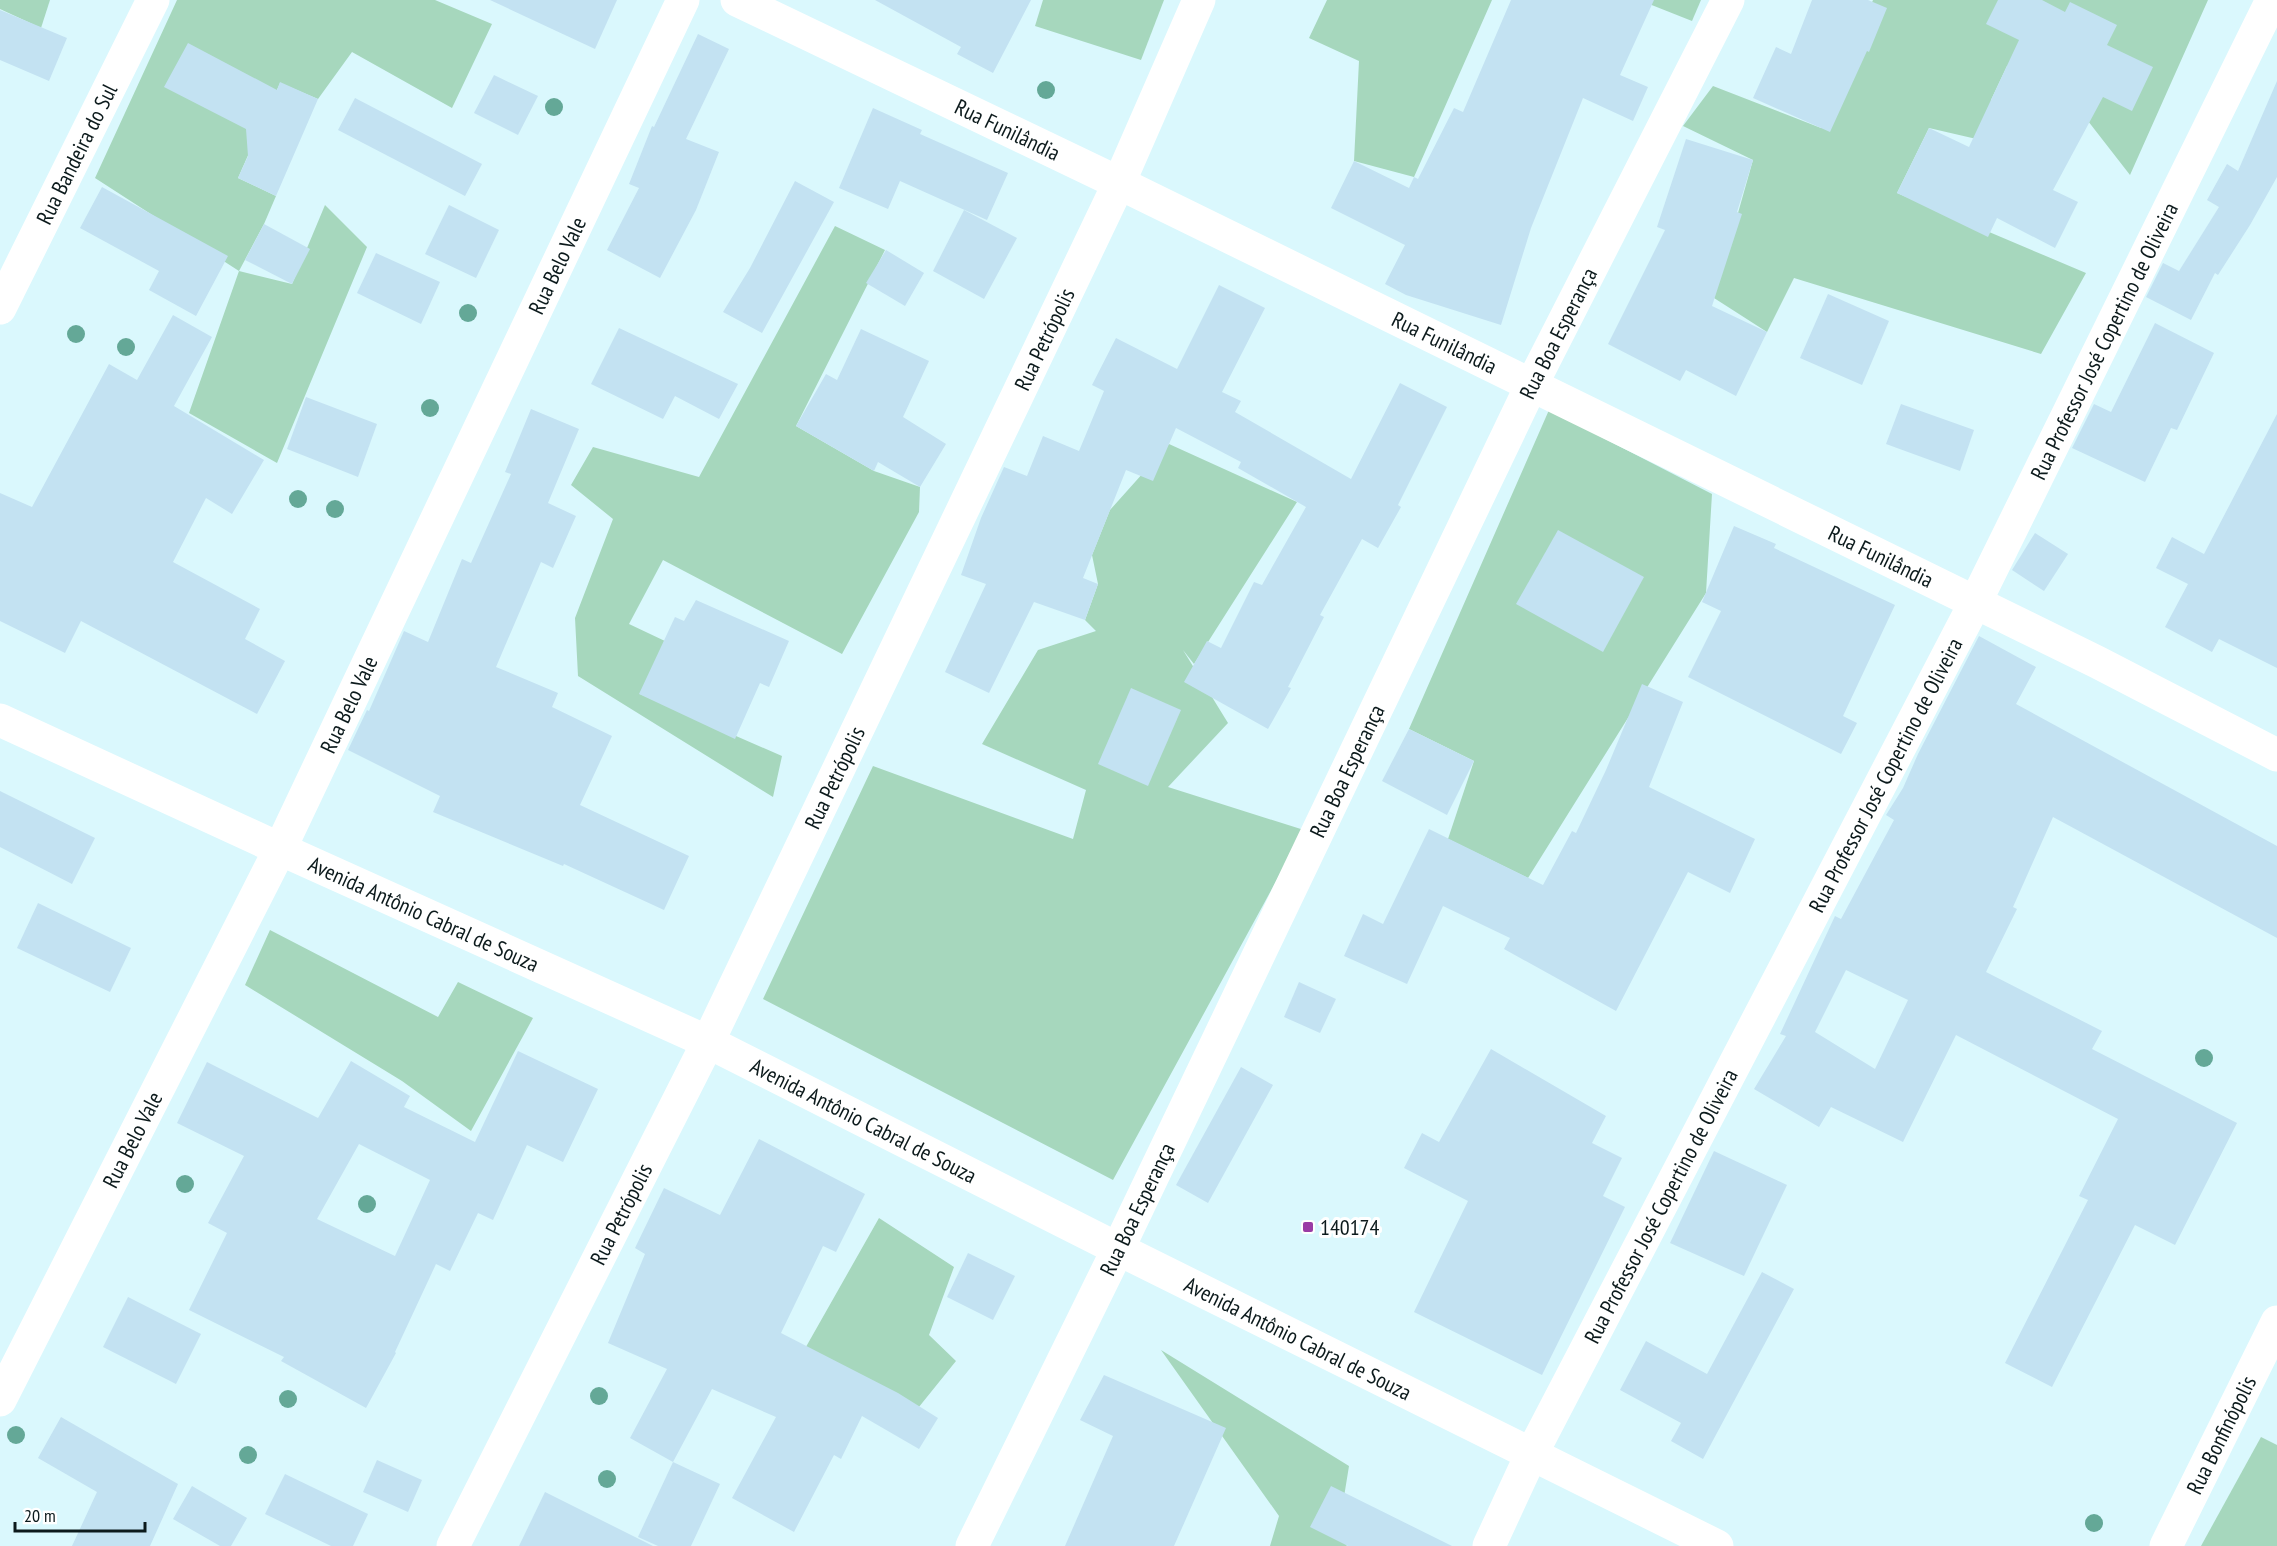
<svg xmlns="http://www.w3.org/2000/svg" width="2277" height="1546" font-family="'PT Sans Narrow',sans-serif">
	<rect width="100%" height="100%" fill="#daf8fd"/>
	<g fill="#a6d7bd">
		<path d="M 0,0 L 50,0 L 41,28 L 0,9 Z"/>
		<path d="M 177,0 L 435,0 L 492,24 L 452,108 L 352,52 L 318,99 L 280,83 L 238,178 L 276,196 L 264,224 L 239,271 L 292,284 L 325,205 L 367,247 L 277,463 L 189,413 L 239,271 L 95,178 Z"/>
		<path d="M 1043,0 L 1164,0 L 1141,60 L 1035,26 Z"/>
		<path d="M 1327,0 L 1492,0 L 1414,177 L 1354,161 L 1359,61 L 1309,38 Z"/>
		<path d="M 1639,0 L 1701,0 L 1692,21 Z"/>
		<path d="M 1873,0 L 2208,0 L 2130,175 L 2067,94 L 2007,66 L 1991,100 L 1998,144 L 1929,128 L 1897,193 L 2086,273 L 2041,354 L 1794,278 L 1767,332 L 1714,298 L 1753,160 L 1683,126 L 1713,86 L 1821,128 Z"/>
		<path d="M 835,226 L 885,250 L 796,426 L 874,471 L 920,487 L 919,512 L 842,654 L 663,560 L 629,624 L 667,642 L 640,694 L 782,756 L 773,797 L 578,676 L 575,618 L 613,519 L 571,485 L 593,447 L 699,477 Z"/>
		<path d="M 1549,410 L 1712,494 L 1706,593 L 1528,878 L 1448,839 L 1474,761 L 1409,729 Z"/>
		<path d="M 1169,444 L 1297,502 L 1194,664 L 1183,650 L 1228,723 L 1168,787 L 1304,830 L 1113,1180 L 763,999 L 873,766 L 1073,839 L 1086,790 L 982,744 L 1038,650 L 1096,631 L 1085,620 L 1098,584 L 1092,555 L 1110,510 Z"/>
		<path d="M 270,930 L 438,1017 L 458,982 L 533,1018 L 471,1131 L 402,1081 L 245,985 Z"/>
		<path d="M 879,1218 L 954,1267 L 929,1335 L 956,1361 L 906,1423 L 794,1368 Z"/>
		<path d="M 1161,1350 L 1349,1466 L 1338,1534 L 1347,1546 L 1270,1546 L 1279,1516 Z"/>
		<path d="M 2261,1437 L 2277,1445 L 2277,1546 L 2201,1546 Z"/>
	</g>
	<g fill="#c3e2f2" fill-rule="evenodd">
		<path d="M 490,0 L 617,0 L 595,49 Z"/>
		<path d="M 875,0 L 1031,0 L 993,73 L 957,54 L 961,47 Z"/>
		<path d="M 1511,0 L 1654,0 L 1620,75 L 1648,87 L 1633,121 L 1583,98 L 1531,228 L 1501,325 L 1406,295 L 1385,284 L 1405,245 L 1331,208 L 1354,161 L 1409,188 L 1414,177 L 1418,179 L 1454,108 L 1463,112 Z"/>
		<path d="M 1812,0 L 1868,0 L 1887,8 L 1869,52 L 1867,51 L 1830,132 L 1753,98 L 1776,47 L 1791,54 Z"/>
		<path d="M 1998,0 L 2042,0 L 2065,12 L 2070,2 L 2117,25 L 2107,45 L 2153,67 L 2132,111 L 2103,97 L 2053,190 L 2078,202 L 2055,248 L 1997,218 L 1988,237 L 1897,193 L 1929,128 L 1969,147 L 2019,40 L 1986,24 Z"/>
		<path d="M 0,10 L 67,38 L 49,81 L 0,60 Z"/>
		<path d="M 698,34 L 729,49 L 686,139 L 719,152 L 696,210 L 660,278 L 607,250 L 639,188 L 629,184 L 652,126 L 654,127 Z"/>
		<path d="M 188,43 L 277,90 L 280,82 L 318,99 L 276,196 L 238,178 L 248,156 L 246,129 L 164,87 Z"/>
		<path d="M 494,75 L 538,96 L 518,135 L 474,113 Z"/>
		<path d="M 2277,81 L 2277,177 L 2250,225 L 2218,275 L 2215,273 L 2191,320 L 2146,297 L 2163,263 L 2179,271 L 2219,207 L 2207,200 L 2227,164 L 2238,171 Z"/>
		<path d="M 355,98 L 482,164 L 465,196 L 338,130 Z"/>
		<path d="M 873,108 L 922,130 L 920,134 L 1008,173 L 987,220 L 900,181 L 888,209 L 839,188 Z"/>
		<path d="M 1686,139 L 1753,160 L 1737,212 L 1742,214 L 1712,306 L 1767,332 L 1736,396 L 1686,370 L 1680,381 L 1608,344 L 1665,230 L 1657,227 Z"/>
		<path d="M 795,181 L 834,202 L 762,333 L 723,312 L 750,268 Z"/>
		<path d="M 102,187 L 228,256 L 196,316 L 149,290 L 159,271 L 80,228 Z"/>
		<path d="M 449,205 L 499,230 L 476,278 L 425,254 Z"/>
		<path d="M 964,210 L 1017,238 L 984,299 L 933,271 Z"/>
		<path d="M 264,224 L 310,249 L 292,284 L 245,260 Z"/>
		<path d="M 886,250 L 924,273 L 905,306 L 866,283 Z"/>
		<path d="M 376,253 L 440,282 L 421,324 L 357,293 Z"/>
		<path d="M 1219,285 L 1265,308 L 1222,392 L 1241,401 L 1235,412 L 1351,479 L 1400,383 L 1447,407 L 1398,505 L 1401,507 L 1378,548 L 1362,539 L 1320,615 L 1324,617 L 1288,687 L 1291,688 L 1268,729 L 1184,682 L 1207,641 L 1221,648 L 1254,582 L 1262,585 L 1306,507 L 1238,468 L 1241,462 L 1176,428 L 1153,481 L 1126,470 L 1083,578 L 1098,584 L 1085,620 L 1034,602 L 989,693 L 945,672 L 986,584 L 961,575 L 981,518 L 1004,467 L 1027,476 L 1043,436 L 1079,451 L 1104,391 L 1092,385 L 1116,338 L 1177,369 Z"/>
		<path d="M 1828,294 L 1889,321 L 1862,385 L 1800,358 Z"/>
		<path d="M 173,315 L 212,337 L 174,406 L 264,460 L 232,514 L 206,498 L 173,562 L 260,609 L 245,639 L 285,661 L 257,714 L 81,621 L 65,653 L 0,621 L 0,493 L 32,507 L 109,364 L 137,380 Z"/>
		<path d="M 2155,323 L 2214,353 L 2177,430 L 2171,428 L 2145,482 L 2072,448 L 2094,404 L 2111,412 Z"/>
		<path d="M 619,328 L 738,384 L 719,419 L 675,396 L 663,419 L 591,384 Z"/>
		<path d="M 861,329 L 929,361 L 903,417 L 946,444 L 920,487 L 878,462 L 874,471 L 796,426 L 826,374 L 837,380 Z"/>
		<path d="M 306,397 L 377,424 L 358,477 L 287,449 Z"/>
		<path d="M 1901,404 L 1974,430 L 1960,471 L 1886,444 Z"/>
		<path d="M 531,409 L 579,429 L 548,503 L 576,516 L 553,568 L 541,562 L 496,667 L 558,693 L 552,707 L 612,736 L 580,805 L 689,856 L 664,910 L 564,864 L 563,866 L 433,812 L 440,796 L 348,750 L 367,710 L 369,711 L 404,631 L 428,642 L 462,559 L 471,563 L 511,474 L 505,472 Z"/>
		<path d="M 2277,414 L 2277,668 L 2219,639 L 2212,652 L 2165,627 L 2188,584 L 2156,568 L 2172,537 L 2204,554 Z"/>
		<path d="M 1734,526 L 1776,544 L 1774,548 L 1895,605 L 1843,716 L 1857,723 L 1841,754 L 1688,677 L 1721,611 L 1702,602 Z"/>
		<path d="M 1558,530 L 1644,577 L 1603,652 L 1516,604 Z"/>
		<path d="M 2035,533 L 2068,554 L 2044,591 L 2012,570 Z"/>
		<path d="M 696,600 L 789,641 L 769,687 L 760,683 L 735,739 L 639,694 L 675,617 L 684,621 Z"/>
		<path d="M 1979,636 L 2036,667 L 2016,704 L 2277,846 L 2277,938 L 2053,817 L 2013,907 L 2017,909 L 1986,972 L 2102,1031 L 2092,1049 L 2237,1123 L 2175,1245 L 2135,1225 L 2052,1387 L 2005,1363 L 2088,1200 L 2079,1196 L 2118,1119 L 1956,1035 L 1903,1142 L 1831,1107 L 1819,1127 L 1754,1089 L 1786,1036 L 1780,1034 L 1835,916 L 1841,919 L 1894,820 L 1886,815 L 1903,788 L 1918,754 ZM 1846,970 L 1908,1000 L 1875,1069 L 1815,1032 Z"/>
		<path d="M 1642,684 L 1683,702 L 1649,787 L 1755,839 L 1730,893 L 1688,872 L 1616,1011 L 1504,949 L 1510,938 L 1443,906 L 1407,984 L 1344,956 L 1363,914 L 1383,924 L 1429,829 L 1543,885 L 1572,831 L 1576,833 L 1606,770 Z"/>
		<path d="M 1131,688 L 1181,710 L 1148,786 L 1098,764 Z"/>
		<path d="M 1409,729 L 1474,761 L 1447,815 L 1382,781 Z"/>
		<path d="M 0,791 L 95,838 L 72,884 L 0,847 Z"/>
		<path d="M 38,903 L 131,948 L 110,992 L 17,948 Z"/>
		<path d="M 1299,982 L 1336,999 L 1320,1033 L 1284,1017 Z"/>
		<path d="M 1491,1049 L 1606,1116 L 1592,1143 L 1622,1158 L 1603,1196 L 1625,1207 L 1542,1375 L 1414,1312 L 1468,1201 L 1404,1168 L 1422,1133 L 1439,1142 Z"/>
		<path d="M 518,1051 L 598,1089 L 563,1162 L 527,1145 L 493,1220 L 478,1213 L 450,1271 L 436,1264 L 395,1352 L 396,1353 L 366,1408 L 281,1361 L 284,1357 L 189,1310 L 227,1233 L 208,1223 L 244,1156 L 177,1123 L 207,1062 L 318,1118 L 351,1061 L 410,1096 L 404,1107 L 475,1142 ZM 359,1144 L 430,1180 L 395,1256 L 317,1219 Z"/>
		<path d="M 1241,1067 L 1273,1085 L 1208,1203 L 1176,1185 Z"/>
		<path d="M 759,1139 L 865,1194 L 836,1252 L 823,1246 L 781,1333 L 898,1393 L 938,1418 L 919,1449 L 862,1416 L 841,1459 L 834,1455 L 794,1532 L 732,1498 L 776,1417 L 712,1389 L 673,1462 L 630,1438 L 667,1369 L 608,1343 L 645,1254 L 635,1248 L 664,1188 L 720,1215 Z"/>
		<path d="M 1714,1151 L 1787,1185 L 1744,1276 L 1670,1243 Z"/>
		<path d="M 968,1253 L 1015,1276 L 993,1320 L 947,1297 Z"/>
		<path d="M 1762,1272 L 1794,1289 L 1703,1459 L 1671,1441 L 1681,1423 L 1620,1390 L 1646,1341 L 1707,1374 Z"/>
		<path d="M 128,1297 L 201,1334 L 176,1384 L 103,1347 Z"/>
		<path d="M 1104,1375 L 1226,1428 L 1174,1546 L 1065,1546 L 1113,1436 L 1080,1420 Z"/>
		<path d="M 61,1417 L 178,1484 L 150,1546 L 72,1546 L 97,1492 L 38,1458 Z"/>
		<path d="M 377,1460 L 422,1480 L 408,1512 L 363,1492 Z"/>
		<path d="M 673,1462 L 720,1484 L 691,1546 L 658,1546 L 638,1537 Z"/>
		<path d="M 285,1474 L 368,1514 L 353,1546 L 331,1546 L 265,1514 Z"/>
		<path d="M 192,1486 L 247,1518 L 231,1546 L 220,1546 L 173,1519 Z"/>
		<path d="M 1331,1486 L 1452,1546 L 1348,1546 L 1310,1527 Z"/>
		<path d="M 545,1492 L 653,1546 L 519,1546 Z"/>
	</g>
	<g fill="none" stroke-linecap="round" stroke-linejoin="round">
		<g stroke="#fff" stroke-width="33">
			<path id="s1" d="M 737,0 L 1119,183 L 2097,662 L 2277,755"/>
			<path id="s2" d="M 0,308 L 153,0"/>
			<path id="s3" d="M 0,1400 L 280,849 L 683,0"/>
			<path id="s4" d="M 453,1546 L 708,1042 L 1119,183 L 1199,0"/>
			<path id="s5" d="M 972,1546 L 1118,1249 L 1531,386 L 1728,0"/>
			<path id="s6" d="M 1489,1546 L 1532,1453 L 1975,603 L 2272,0"/>
			<path id="s7" d="M 2166,1546 L 2277,1322"/>
		</g>
		<path stroke="#fff" stroke-width="33" id="s8" d="M 0,720 L 280,849 L 708,1042 L 1118,1249 L 1717,1546"/>
	</g>
	<g fill="#64a897">
		<circle cx="1046" cy="90" r="9"/>
		<circle cx="554" cy="107" r="9"/>
		<circle cx="468" cy="313" r="9"/>
		<circle cx="76" cy="334" r="9"/>
		<circle cx="126" cy="347" r="9"/>
		<circle cx="430" cy="408" r="9"/>
		<circle cx="298" cy="499" r="9"/>
		<circle cx="335" cy="509" r="9"/>
		<circle cx="2204" cy="1058" r="9"/>
		<circle cx="185" cy="1184" r="9"/>
		<circle cx="367" cy="1204" r="9"/>
		<circle cx="599" cy="1396" r="9"/>
		<circle cx="288" cy="1399" r="9"/>
		<circle cx="16" cy="1435" r="9"/>
		<circle cx="248" cy="1455" r="9"/>
		<circle cx="607" cy="1479" r="9"/>
		<circle cx="2094" cy="1523" r="9"/>
	</g>
	<rect fill="#9a3ca5" stroke="#fff" stroke-width="2" x="1302" y="1221" width="12" height="12" rx="3"/>
	<g text-anchor="middle" stroke-width="6" stroke-linejoin="round" paint-order="stroke">
		<g font-size="22" fill="#0c1a1c" stroke="#fff">
			<text dy="8" stroke="none"><textPath href="#s1" startOffset="300">Rua Funilândia</textPath></text>
			<text dy="8" stroke="none"><textPath href="#s2" startOffset="172">Rua Bandeira do Sul</textPath></text>
			<text dy="8" stroke="none"><textPath href="#s3" startOffset="1264">Rua Belo Vale</textPath></text>
			<text dy="8" stroke="none"><textPath href="#s5" startOffset="1347">Rua Boa Esperança</textPath></text>
			<text dy="8" stroke="none"><textPath href="#s4" startOffset="1344">Rua Petrópolis</textPath></text>
			<text dy="8" stroke="none"><textPath href="#s6" startOffset="1353">Rua Professor José Copertino de Oliveira</textPath></text>
			<text dy="8" stroke="none"><textPath href="#s1" startOffset="786">Rua Funilândia</textPath></text>
			<text dy="8" stroke="none"><textPath href="#s1" startOffset="1272">Rua Funilândia</textPath></text>
			<text dy="8" stroke="none"><textPath href="#s3" startOffset="778">Rua Belo Vale</textPath></text>
			<text dy="8" stroke="none"><textPath href="#s5" startOffset="861">Rua Boa Esperança</textPath></text>
			<text dy="8" stroke="none"><textPath href="#s6" startOffset="867">Rua Professor José Copertino de Oliveira</textPath></text>
			<text dy="8" stroke="none"><textPath href="#s4" startOffset="858">Rua Petrópolis</textPath></text>
			<text dy="8" stroke="none"><textPath href="#s8" startOffset="466">Avenida Antônio Cabral de Souza</textPath></text>
			<text dy="8" stroke="none"><textPath href="#s8" startOffset="952">Avenida Antônio Cabral de Souza</textPath></text>
			<text dy="8" stroke="none"><textPath href="#s3" startOffset="292">Rua Belo Vale</textPath></text>
			<text dy="8" stroke="none"><textPath href="#s6" startOffset="381">Rua Professor José Copertino de Oliveira</textPath></text>
			<text dy="8" stroke="none"><textPath href="#s5" startOffset="375">Rua Boa Esperança</textPath></text>
			<text dy="8" stroke="none"><textPath href="#s4" startOffset="372">Rua Petrópolis</textPath></text>
			<text dy="8" stroke="none"><textPath href="#s8" startOffset="1438">Avenida Antônio Cabral de Souza</textPath></text>
			<text dy="8" stroke="none"><textPath href="#s7" startOffset="124">Rua Bonfinópolis</textPath></text>
		</g>
		<g font-size="22" fill="#0c1a1c" stroke="#fff" text-anchor="start">
			<text x="1320" y="1235">140174</text>
		</g>
	</g>
	<path d="M15 1522v9h130v-9" fill="none" stroke="#0c1a1c" stroke-width="3"/>
	<text x="24" y="1522" font-size="18" fill="#0c1a1c" stroke="#ffffff" stroke-width="4.5" paint-order="stroke">20 m</text>
</svg>
